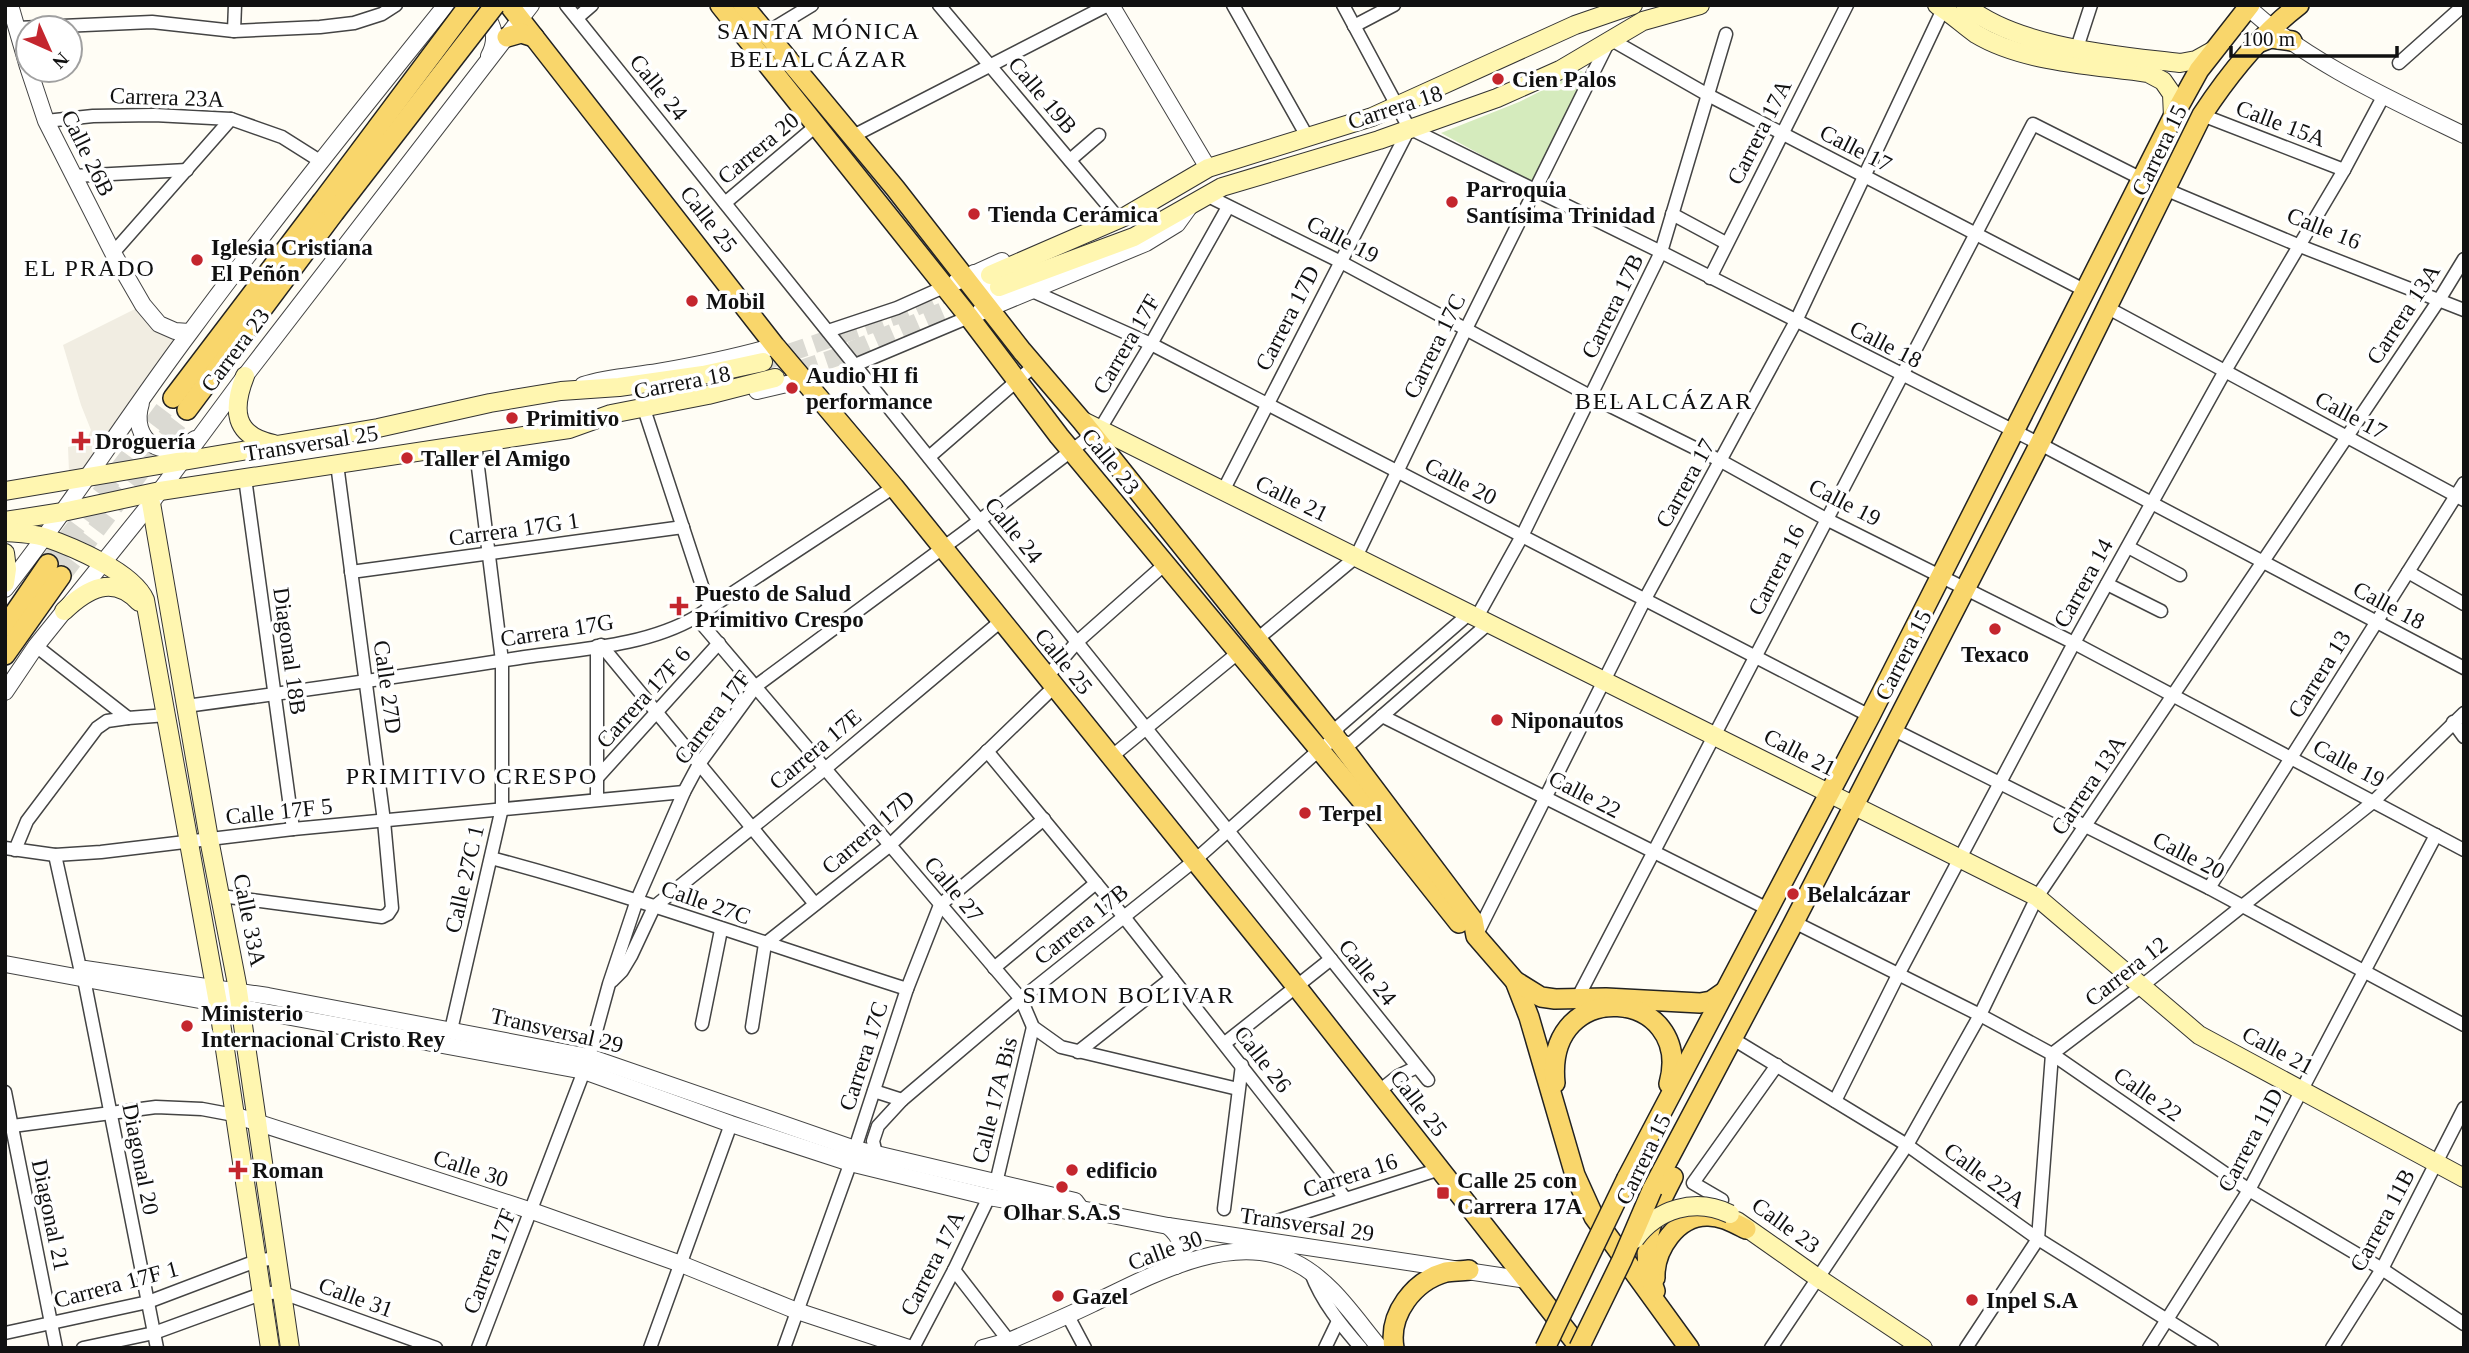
<svg xmlns="http://www.w3.org/2000/svg" width="2469" height="1353" font-family="Georgia,serif">
	<rect width="100%" height="100%" fill="#fffdf5"/>
	<path fill="#d5ebbd" d="M 1581,71 L 1589,75 L 1535,184 L 1441,133 L 1519,102 Z"/>
	<path fill="#f1ede2" d="M 143,305 L 180,332 L 87,477 L 69,472 L 68,447 L 85,444 L 91,430 L 81,405 L 63,345 Z"/>
	<g fill="none" stroke-linecap="round" stroke-linejoin="round">
		<g stroke="#dbdad3" stroke-width="18" stroke-dasharray="18 9" stroke-linecap="butt">
			<path d="M 763,362 L 898,315 L 962,286"/>
			<path d="M 775,378 L 834,358 L 992,290"/>
		</g>
		<g stroke="#dbdad3" stroke-width="19" stroke-dasharray="19 10" stroke-linecap="butt">
			<path d="M 48,564 L 173,398"/>
			<path d="M 61,576 L 187,410"/>
		</g>
		<g stroke="#444" stroke-width="15">
			<g id="minor">
				<path d="M 566,5 L 1428,1080"/>
				<path d="M 939,5 L 1114,213"/>
				<path d="M 1233,5 L 1308,138"/>
				<path d="M 1343,5 L 1409,128 L 1661,252 L 2040,444 L 2464,668"/>
				<path d="M 577,18 L 592,5"/>
				<path d="M 1354,26 L 1394,5"/>
				<path d="M 17,28 L 152,22 L 234,31 L 320,27 L 354,23 L 382,14 L 396,5"/>
				<path d="M 234,31 L 235,5"/>
				<path d="M 766,33 L 812,5"/>
				<path d="M 2077,48 L 2091,5"/>
				<path d="M 2399,63 L 2464,5"/>
				<path d="M 2202,115 L 2344,170"/>
				<path d="M 46,121 L 93,116 L 154,115 L 231,119 L 282,137 L 320,161"/>
				<path d="M 853,136 L 1108,5"/>
				<path d="M 1070,160 L 1099,135"/>
				<path d="M 74,176 L 187,170"/>
				<path d="M 2167,190 L 2300,246 L 2464,310"/>
				<path d="M 1206,195 L 1339,261 L 1592,397 L 1721,461 L 1826,519 L 2074,643 L 2464,850"/>
				<path d="M 725,203 L 817,125"/>
				<path d="M 1672,214 L 1726,243"/>
				<path d="M 113,253 L 231,119"/>
				<path d="M 1710,278 L 1847,5"/>
				<path d="M 1030,290 L 1151,344 L 1870,716"/>
				<path d="M 2108,308 L 2464,500"/>
				<path d="M 828,331 L 897,308 L 944,287"/>
				<path d="M 855,365 L 969,317"/>
				<path d="M 646,415 L 709,607"/>
				<path d="M 929,457 L 1034,366"/>
				<path d="M 245,478 L 293,829"/>
				<path d="M 1223,491 L 1409,129"/>
				<path d="M 2128,547 L 2180,575"/>
				<path d="M 351,572 L 683,527"/>
				<path d="M 2408,572 L 2464,604"/>
				<path d="M 2107,584 L 2161,611"/>
				<path d="M 696,617 L 1021,999 L 1033,1027 L 1061,1047 L 1238,1089"/>
				<path d="M 1477,617 L 1522,536 L 1661,252 L 1726,34"/>
				<path d="M 1256,640 L 1356,557 L 1466,329 L 1610,39 L 1708,95 L 2084,290"/>
				<path d="M 601,645 L 815,904"/>
				<path d="M 36,646 L 128,718 L 167,715"/>
				<path d="M 1046,678 L 1077,642 L 1164,565"/>
				<path d="M 186,706 C 299,691 412,675 525,657 C 581,649 646,646 696,617 L 894,487"/>
				<path d="M 1382,716 L 1770,910"/>
				<path d="M 2453,722 L 2464,737"/>
				<path d="M 1892,729 L 2209,888 L 2464,1025"/>
				<path d="M 1336,739 L 1350,744 L 1489,623"/>
				<path d="M 987,751 L 1124,917 L 1345,1198"/>
				<path d="M 1111,757 L 1239,652"/>
				<path d="M 597,778 L 719,643"/>
				<path d="M 597,799 L 597,646"/>
				<path d="M 5,848 L 55,855 L 101,852 L 293,829 L 684,792"/>
				<path d="M 15,850 L 27,821 L 97,728 L 107,721 L 128,718"/>
				<path d="M 55,855 L 80,968"/>
				<path d="M 491,858 C 631,895 769,945 907,989"/>
				<path d="M 2209,888 L 2464,483"/>
				<path d="M 221,896 L 382,917 L 388,914 L 392,908 L 384,821 L 337,464"/>
				<path d="M 1794,922 L 1980,1015 L 2052,1054 L 2249,1190 L 2382,1269 L 2464,1324"/>
				<path d="M 1476,936 L 1645,599 L 1796,321 L 1945,5"/>
				<path d="M 994,968 L 1096,883"/>
				<path d="M 84,979 L 157,1348"/>
				<path d="M 612,981 L 622,971 L 631,956 L 654,907 L 826,768 L 1001,621"/>
				<path d="M 1577,999 L 2033,124 L 2142,179"/>
				<path d="M 702,1024 L 721,930"/>
				<path d="M 752,1027 L 765,944 L 889,846 L 1054,687"/>
				<path d="M 451,1030 L 502,808 L 502,661 L 475,443"/>
				<path d="M 1733,1039 L 1907,1145 L 2038,1239 L 2212,1348"/>
				<path d="M 1225,1043 L 1331,959"/>
				<path d="M 1078,1052 L 1172,978"/>
				<path d="M 589,1057 L 609,984 L 637,900 L 684,792 L 699,764 L 756,686 L 963,533 L 1100,429 L 1151,344 L 1228,207"/>
				<path d="M 874,1091 L 902,1100"/>
				<path d="M 5,1092 L 56,1348"/>
				<path d="M 1378,1092 L 1398,1076 L 1417,1067"/>
				<path d="M 1835,1101 L 1898,975 L 2074,643 L 2225,371 L 2344,170 L 2384,95"/>
				<path d="M 5,1127 L 156,1107 L 202,1109 L 234,1115"/>
				<path d="M 876,1154 L 873,1141 L 878,1126 L 902,1100 L 1021,999 L 1194,861 L 1319,750 L 1336,738 L 1338,727 L 1470,613"/>
				<path d="M 996,1183 L 1033,1027"/>
				<path d="M 1722,1200 L 1693,1183 L 1777,1065"/>
				<path d="M 1224,1209 L 1242,1065"/>
				<path d="M 1274,1222 L 1440,1169"/>
				<path d="M 954,1270 L 1009,1341"/>
				<path d="M 1311,1273 C 1322,1302 1341,1325 1361,1348"/>
				<path d="M 1068,1316 L 1085,1348"/>
				<path d="M 5,1333 L 148,1302 L 256,1261 L 276,1258"/>
				<path d="M 83,1348 L 154,1333 L 261,1294 L 280,1292 L 436,1348"/>
				<path d="M 478,1348 L 584,1071"/>
				<path d="M 650,1348 L 731,1124"/>
				<path d="M 784,1348 L 848,1170 L 907,989 L 940,905 L 1044,819"/>
				<path d="M 913,1348 L 954,1270 L 989,1197"/>
				<path d="M 1325,1348 L 1338,1321"/>
				<path d="M 1771,1348 L 1907,1145 L 1980,1015 L 2037,897 L 2439,300 L 2464,259"/>
				<path d="M 1966,1348 L 2038,1239 L 2052,1054 L 2143,985 L 2373,802 L 2464,713"/>
				<path d="M 2149,1348 L 2249,1190 L 2436,835"/>
				<path d="M 2332,1348 L 2382,1269 L 2464,1108"/>
			</g>
		</g>
		<g stroke="#444" stroke-width="18">
			<g id="tertiary">
				<path d="M 10,5 L 28,67"/>
				<path d="M 1111,5 L 1208,168"/>
				<path d="M 2246,5 C 2301,59 2394,101 2464,135"/>
				<path d="M 456,7 C 485,3 503,30 489,56"/>
				<path d="M 29,70 L 46,121 L 113,253 L 143,305 L 159,324 L 175,331 L 189,332"/>
				<path d="M 974,273 L 998,304"/>
				<path d="M 956,282 L 1002,261"/>
				<path d="M 980,312 L 1146,243 L 1177,224 L 1190,206"/>
				<path d="M 583,385 C 607,377 633,376 658,372 C 698,365 737,357 775,346"/>
				<path d="M 757,391 L 804,380"/>
				<path d="M 141,403 C 129,441 164,463 195,439"/>
				<path d="M 5,589 C 71,506 127,416 191,331 C 273,220 359,113 446,5"/>
				<path d="M 5,692 L 36,646 L 151,503 L 245,376 L 531,5"/>
				<path d="M 5,964 L 584,1071 L 731,1124 L 850,1163 L 989,1197 L 1073,1212 L 1081,1209 L 1168,1226 L 1527,1280"/>
				<path d="M 85,969 L 268,996 L 589,1057 L 855,1149 L 1075,1201 L 1081,1209"/>
				<path d="M 234,1115 L 532,1211 L 681,1264 L 797,1311 L 909,1348"/>
				<path d="M 1168,1226 C 1182,1238 1185,1249 1176,1266"/>
				<path d="M 983,1348 L 1009,1341 C 1037,1329 1065,1317 1092,1304 C 1148,1277 1231,1230 1294,1262 C 1331,1280 1354,1317 1380,1348"/>
			</g>
		</g>
		<g stroke="#333" stroke-width="20">
			<g id="secondary">
				<path d="M 1937,5 C 1951,13 1963,25 1976,34 C 2024,63 2095,65 2148,73 L 2163,81 L 2172,94 L 2173,117"/>
				<path d="M 1965,5 C 2017,48 2115,55 2180,63 L 2196,60 L 2214,50"/>
				<path d="M 990,275 L 1126,216 L 1208,168 L 1372,117 L 1575,25 L 1633,5"/>
				<path d="M 999,287 L 1134,237 L 1222,187 L 1379,140 L 1497,98 L 1560,70 L 1643,21 L 1700,5"/>
				<path d="M 245,376 C 232,409 233,436 274,444"/>
				<path d="M 1081,420 L 2037,897 L 2199,1035 L 2464,1178"/>
				<path d="M 5,491 L 378,428 L 490,403 L 561,391 L 619,387 L 703,375 L 763,362"/>
				<path d="M 151,503 L 209,839 L 237,984 L 290,1348"/>
				<path d="M 5,521 L 63,512 L 160,491 L 569,429 L 611,414 L 708,395 L 775,378"/>
				<path d="M 5,532 C 18,533 31,533 44,537 C 73,547 133,572 145,600 L 218,1003 L 270,1348"/>
				<path d="M 5,553 L 7,569 L 5,583"/>
				<path d="M 64,611 C 87,589 113,574 139,602"/>
				<path d="M 1737,1221 L 1818,1278 L 1923,1348"/>
			</g>
		</g>
		<g stroke="#222" stroke-width="22">
			<g id="primary">
				<path d="M 509,5 L 775,346 L 894,487 L 1296,986 L 1580,1348"/>
				<path d="M 720,5 L 969,317 L 1059,436 L 1367,807 L 1459,923"/>
				<path d="M 743,5 L 895,188 L 1022,351 L 1081,420 L 1336,738 L 1473,920 L 1476,936 L 1515,981 L 1529,1017 L 1575,1175 L 1594,1217 L 1689,1348"/>
				<path d="M 507,37 L 521,33 L 534,37"/>
				<path d="M 2258,43 L 2271,38 L 2292,41"/>
				<path d="M 173,398 L 321,203"/>
				<path d="M 187,410 L 334,213"/>
				<path d="M 5,627 L 48,564"/>
				<path d="M 5,655 L 61,576"/>
				<path d="M 1515,981 L 1541,997 L 1555,999 L 1606,998 L 1700,1003 L 1711,1001 L 1724,992"/>
				<path d="M 1555,1083 C 1544,974 1695,988 1669,1084"/>
				<path d="M 1627,1178 L 1870,716 L 2173,117 L 2199,70 L 2250,5"/>
				<path d="M 1652,1190 L 1794,922 L 2035,453 L 2202,115 C 2229,74 2260,35 2299,5"/>
				<path d="M 1655,1278 C 1654,1250 1677,1215 1708,1216 C 1722,1216 1734,1223 1746,1229"/>
				<path d="M 1655,1291 C 1637,1245 1652,1218 1673,1177"/>
				<path d="M 1394,1348 C 1388,1314 1414,1281 1446,1272 C 1453,1271 1462,1271 1469,1270"/>
			</g>
		</g>
		<use href="#minor" stroke="#fff" stroke-width="12"/>
		<use href="#tertiary" stroke="#fff" stroke-width="16"/>
		<use href="#secondary" stroke="#fff6b0" stroke-width="18"/>
		<use href="#primary" stroke="#f9d66b" stroke-width="19"/>
		<g stroke="#333" stroke-width="20" stroke-linecap="butt">
			<path id="secondary-bridge" d="M 1635,1239 C 1657,1209 1695,1197 1730,1214"/>
		</g>
		<g stroke="#222" stroke-width="22" stroke-linecap="butt">
			<g id="primary-bridge">
				<path d="M 321,203 L 469,5"/>
				<path d="M 334,213 L 495,5"/>
				<path d="M 1545,1348 L 1627,1178"/>
				<path d="M 1579,1348 L 1622,1260 L 1652,1190"/>
			</g>
		</g>
		<use href="#secondary-bridge" stroke="#fff6b0" stroke-width="18"/>
		<use href="#primary-bridge" stroke="#f9d66b" stroke-width="19"/>
	</g>
	<g fill="#c4262e" stroke="#fff" stroke-width="2.5">
		<circle cx="1498" cy="79" r="7"/>
		<circle cx="1452" cy="202" r="7"/>
		<circle cx="974" cy="214" r="7"/>
		<circle cx="197" cy="260" r="7"/>
		<circle cx="692" cy="301" r="7"/>
		<circle cx="792" cy="388" r="7"/>
		<circle cx="512" cy="418" r="7"/>
		<path d="M77.5 430.5h7v7h7v7h-7v7h-7v-7h-7v-7h7z"/>
		<circle cx="407" cy="458" r="7"/>
		<path d="M675.5 595.5h7v7h7v7h-7v7h-7v-7h-7v-7h7z"/>
		<circle cx="1995" cy="629" r="7"/>
		<circle cx="1497" cy="720" r="7"/>
		<circle cx="1305" cy="813" r="7"/>
		<circle cx="1793" cy="894" r="7"/>
		<circle cx="187" cy="1026" r="7"/>
		<path d="M234.5 1159.5h7v7h7v7h-7v7h-7v-7h-7v-7h7z"/>
		<circle cx="1072" cy="1170" r="7"/>
		<circle cx="1062" cy="1187" r="7"/>
		<rect x="1436" y="1186" width="14" height="14" rx="3.5"/>
		<circle cx="1058" cy="1296" r="7"/>
		<circle cx="1972" cy="1300" r="7"/>
	</g>
	<g text-anchor="middle" stroke-width="7" stroke-linejoin="round" paint-order="stroke">
		<g font-size="23" font-weight="bold" fill="#111" stroke="#fff" text-anchor="start">
			<text x="1512" y="87">Cien Palos</text>
			<text x="1466" y="197">Parroquia<tspan x="1466" dy="26">Santísima Trinidad</tspan></text>
			<text x="988" y="222">Tienda Cerámica</text>
			<text x="211" y="255">Iglesia Cristiana<tspan x="211" dy="26">El Peñón</tspan></text>
			<text x="706" y="309">Mobil</text>
			<text x="806" y="383">Audio HI fi<tspan x="806" dy="26">performance</tspan></text>
			<text x="526" y="426">Primitivo</text>
			<text x="95" y="449">Droguería</text>
			<text x="421" y="466">Taller el Amigo</text>
			<text x="695" y="601">Puesto de Salud<tspan x="695" dy="26">Primitivo Crespo</tspan></text>
			<text x="1995" y="662" text-anchor="middle">Texaco</text>
			<text x="1511" y="728">Niponautos</text>
			<text x="1319" y="821">Terpel</text>
			<text x="1807" y="902">Belalcázar</text>
			<text x="201" y="1021">Ministerio<tspan x="201" dy="26">Internacional Cristo Rey</tspan></text>
			<text x="252" y="1178">Roman</text>
			<text x="1086" y="1178">edificio</text>
			<text x="1457" y="1188">Calle 25 con<tspan x="1457" dy="26">Carrera 17A</tspan></text>
			<text x="1062" y="1220" text-anchor="middle">Olhar S.A.S</text>
			<text x="1072" y="1304">Gazel</text>
			<text x="1986" y="1308">Inpel S.A</text>
		</g>
		<g font-size="23" fill="#111" stroke="#fff">
			<text transform="translate(659 87) rotate(51)" y="8">Calle 24</text>
			<text transform="translate(1043 95) rotate(50)" y="8">Calle 19B</text>
			<text transform="translate(167 97) rotate(2)" y="8">Carrera 23A</text>
			<text transform="translate(1395 107) rotate(-18)" y="8">Carrera 18</text>
			<text transform="translate(2281 123) rotate(21)" y="8">Calle 15A</text>
			<text transform="translate(1759 132) rotate(-63)" y="8">Carrera 17A</text>
			<text transform="translate(758 148) rotate(-40)" y="8">Carrera 20</text>
			<text transform="translate(1856 148) rotate(27)" y="8">Calle 17</text>
			<text transform="translate(2159 150) rotate(-64)" y="8">Carrera 15</text>
			<text transform="translate(88 153) rotate(64)" y="8">Calle 26B</text>
			<text transform="translate(709 219) rotate(52)" y="8">Calle 25</text>
			<text transform="translate(2324 228) rotate(22)" y="8">Calle 16</text>
			<text transform="translate(1343 239) rotate(27)" y="8">Calle 19</text>
			<text transform="translate(1612 306) rotate(-64)" y="8">Carrera 17B</text>
			<text transform="translate(2403 314) rotate(-57)" y="8">Carrera 13A</text>
			<text transform="translate(1287 318) rotate(-63)" y="8">Carrera 17D</text>
			<text transform="translate(1126 344) rotate(-60)" y="8">Carrera 17F</text>
			<text transform="translate(1886 344) rotate(27)" y="8">Calle 18</text>
			<text transform="translate(1434 346) rotate(-64)" y="8">Carrera 17C</text>
			<text transform="translate(235 350) rotate(-53)" y="8">Carrera 23</text>
			<text transform="translate(682 382) rotate(-11)" y="8">Carrera 18</text>
			<text transform="translate(2351 415) rotate(28)" y="8">Calle 17</text>
			<text transform="translate(311 443) rotate(-9)" y="8">Transversal 25</text>
			<text transform="translate(1111 461) rotate(51)" y="8">Calle 23</text>
			<text transform="translate(1461 481) rotate(27)" y="8">Calle 20</text>
			<text transform="translate(1685 483) rotate(-61)" y="8">Carrera 17</text>
			<text transform="translate(1292 498) rotate(26)" y="8">Calle 21</text>
			<text transform="translate(1845 502) rotate(27)" y="8">Calle 19</text>
			<text transform="translate(514 529) rotate(-8)" y="8">Carrera 17G 1</text>
			<text transform="translate(1014 530) rotate(51)" y="8">Calle 24</text>
			<text transform="translate(1776 570) rotate(-63)" y="8">Carrera 16</text>
			<text transform="translate(2083 583) rotate(-61)" y="8">Carrera 14</text>
			<text transform="translate(2389 605) rotate(28)" y="8">Calle 18</text>
			<text transform="translate(557 630) rotate(-9)" y="8">Carrera 17G</text>
			<text transform="translate(290 651) rotate(82)" y="8">Diagonal 18B</text>
			<text transform="translate(1903 655) rotate(-63)" y="8">Carrera 15</text>
			<text transform="translate(1064 661) rotate(51)" y="8">Calle 25</text>
			<text transform="translate(2319 674) rotate(-58)" y="8">Carrera 13</text>
			<text transform="translate(388 687) rotate(82)" y="8">Calle 27D</text>
			<text transform="translate(643 697) rotate(-48)" y="8">Carrera 17F 6</text>
			<text transform="translate(712 717) rotate(-53)" y="8">Carrera 17F</text>
			<text transform="translate(815 749) rotate(-40)" y="8">Carrera 17E</text>
			<text transform="translate(1800 752) rotate(27)" y="8">Calle 21</text>
			<text transform="translate(2349 763) rotate(28)" y="8">Calle 19</text>
			<text transform="translate(2088 785) rotate(-56)" y="8">Carrera 13A</text>
			<text transform="translate(1585 794) rotate(27)" y="8">Calle 22</text>
			<text transform="translate(279 811) rotate(-6)" y="8">Calle 17F 5</text>
			<text transform="translate(868 832) rotate(-41)" y="8">Carrera 17D</text>
			<text transform="translate(2189 855) rotate(27)" y="8">Calle 20</text>
			<text transform="translate(464 879) rotate(-77)" y="8">Calle 27C 1</text>
			<text transform="translate(954 889) rotate(50)" y="8">Calle 27</text>
			<text transform="translate(706 902) rotate(19)" y="8">Calle 27C</text>
			<text transform="translate(250 920) rotate(79)" y="8">Calle 33A</text>
			<text transform="translate(1081 924) rotate(-39)" y="8">Carrera 17B</text>
			<text transform="translate(2126 971) rotate(-38)" y="8">Carrera 12</text>
			<text transform="translate(1368 972) rotate(51)" y="8">Calle 24</text>
			<text transform="translate(557 1030) rotate(13)" y="8">Transversal 29</text>
			<text transform="translate(2278 1050) rotate(28)" y="8">Calle 21</text>
			<text transform="translate(863 1056) rotate(-72)" y="8">Carrera 17C</text>
			<text transform="translate(1263 1059) rotate(52)" y="8">Calle 26</text>
			<text transform="translate(2148 1094) rotate(35)" y="8">Calle 22</text>
			<text transform="translate(994 1100) rotate(-76)" y="8">Calle 17A Bis</text>
			<text transform="translate(1419 1103) rotate(52)" y="8">Calle 25</text>
			<text transform="translate(2250 1140) rotate(-62)" y="8">Carrera 11D</text>
			<text transform="translate(141 1159) rotate(79)" y="8">Diagonal 20</text>
			<text transform="translate(1643 1159) rotate(-64)" y="8">Carrera 15</text>
			<text transform="translate(471 1168) rotate(18)" y="8">Calle 30</text>
			<text transform="translate(1350 1175) rotate(-18)" y="8">Carrera 16</text>
			<text transform="translate(1985 1175) rotate(36)" y="8">Calle 22A</text>
			<text transform="translate(51 1215) rotate(78)" y="8">Diagonal 21</text>
			<text transform="translate(2382 1220) rotate(-62)" y="8">Carrera 11B</text>
			<text transform="translate(1307 1224) rotate(8)" y="8">Transversal 29</text>
			<text transform="translate(1786 1225) rotate(36)" y="8">Calle 23</text>
			<text transform="translate(1165 1250) rotate(-20)" y="8">Calle 30</text>
			<text transform="translate(489 1261) rotate(-69)" y="8">Carrera 17F</text>
			<text transform="translate(932 1263) rotate(-63)" y="8">Carrera 17A</text>
			<text transform="translate(116 1284) rotate(-15)" y="8">Carrera 17F 1</text>
			<text transform="translate(356 1297) rotate(20)" y="8">Calle 31</text>
		</g>
		<g font-size="24" letter-spacing="2" fill="#111" stroke="#fff">
			<text x="819" y="39">SANTA MÓNICA<tspan x="819" dy="28">BELALCÁZAR</tspan></text>
			<text x="90" y="276">EL PRADO</text>
			<text x="1664" y="409">BELALCÁZAR</text>
			<text x="472" y="784">PRIMITIVO CRESPO</text>
			<text x="1129" y="1003">SIMON BOLIVAR</text>
		</g>
	</g>
	<rect width="2469" height="1353" fill="none" stroke="#111111" stroke-width="14"/>
	<g transform="translate(49 49) rotate(135)"><circle r="33" fill="#ffffff" stroke="#a0a0a0" stroke-width="2"/>
	<path d="M0-5L12 26L0 18L-12 26Z" fill="#c4262e"/>
	<text y="-10" font-size="19" font-weight="bold" text-anchor="middle" fill="#111111">N</text>
	</g>
	<path d="M2231 46v10h166v-10" fill="none" stroke="#111111" stroke-width="3.5"/>
	<text x="2242" y="46" font-size="21" fill="#111111" stroke="#ffffff" stroke-width="5" paint-order="stroke">100 m</text>
</svg>
